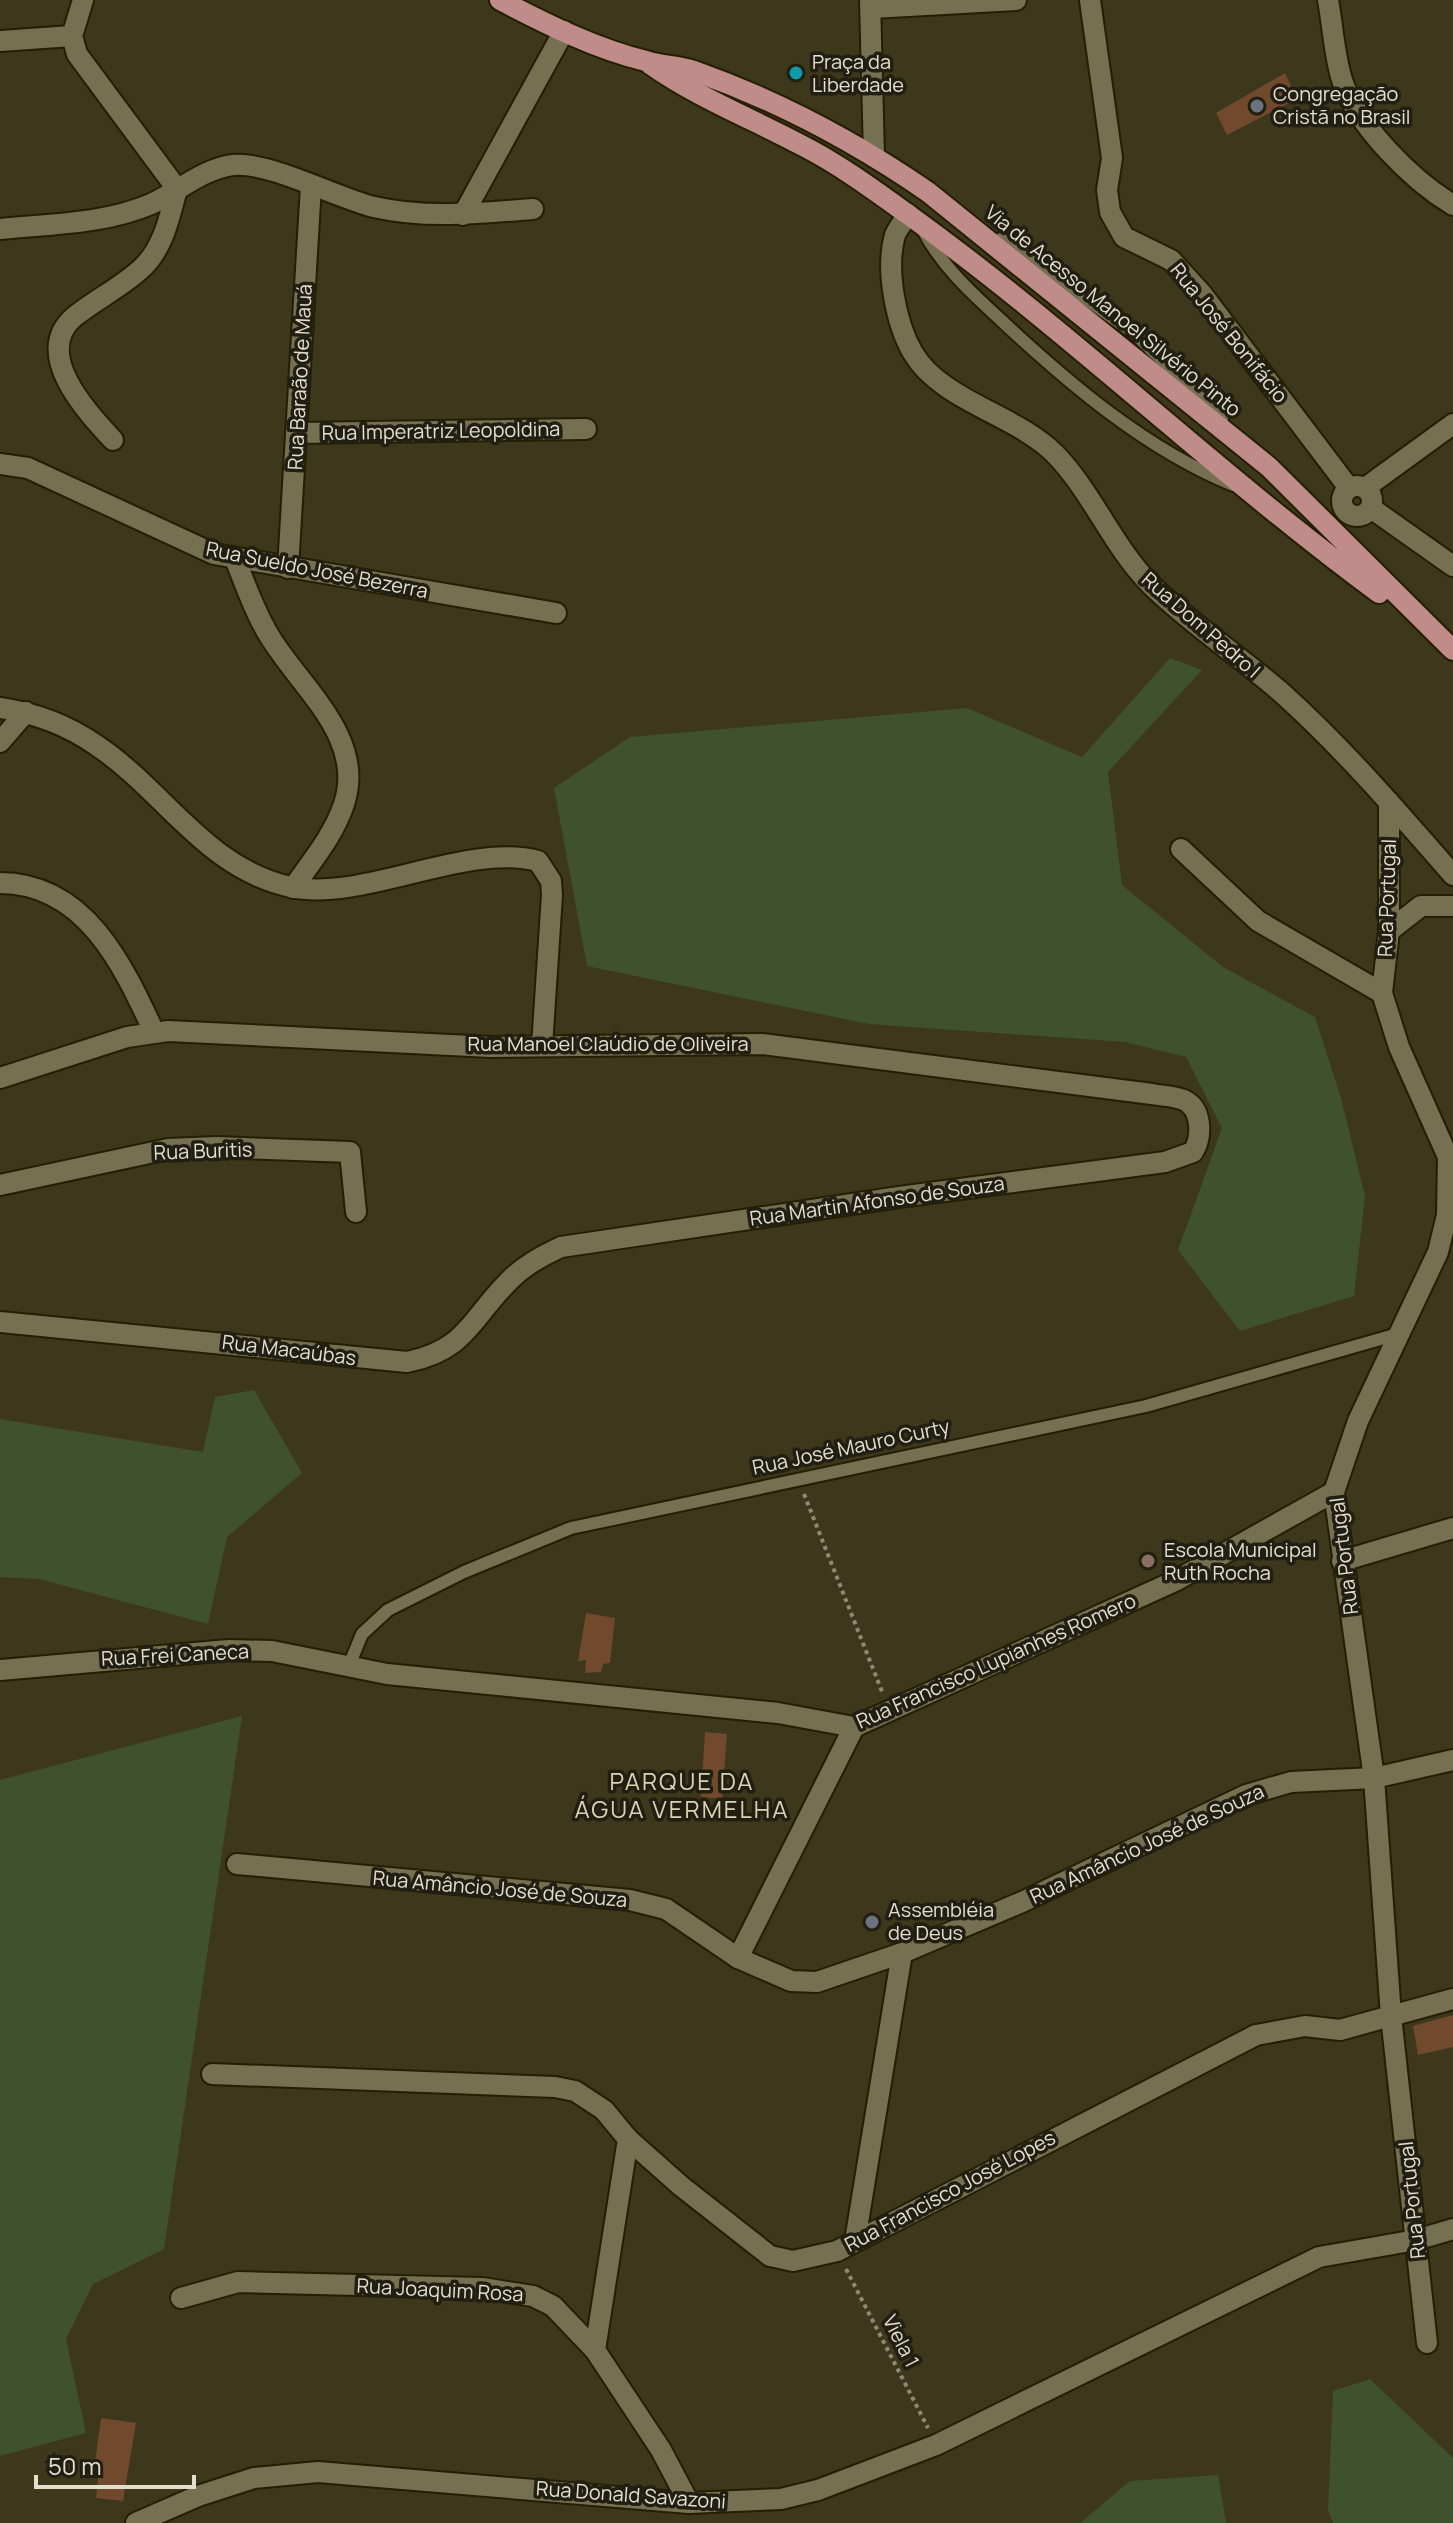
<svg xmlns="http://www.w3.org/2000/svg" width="1453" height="2523" font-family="Manrope,sans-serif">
	<rect width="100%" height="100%" fill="#3d371b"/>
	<g fill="#40522d">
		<path d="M 1170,658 L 1202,670 L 1108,772 L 1122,885 L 1223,967 L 1315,1017 L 1341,1098 L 1365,1196 L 1354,1296 L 1240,1331 L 1178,1250 L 1222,1128 L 1186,1057 L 1125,1042 L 869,1024 L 587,966 L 554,788 L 630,737 L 967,708 L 1082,757 Z"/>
		<path d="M 254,1390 L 302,1473 L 227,1537 L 208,1624 L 39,1579 L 0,1577 L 0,1419 L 203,1452 L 215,1397 Z"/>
		<path d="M 242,1716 L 164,2249 L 93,2284 L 66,2339 L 86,2433 L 0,2456 L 0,1780 Z"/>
		<path d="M 1370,2379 L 1453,2458 L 1453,2523 L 1333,2523 L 1328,2510 L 1333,2391 Z"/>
		<path d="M 1218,2475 L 1226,2523 L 1080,2523 L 1130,2481 Z"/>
	</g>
	<g fill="#714a2d">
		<path d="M 1285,73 L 1297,99 L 1227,135 L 1216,113 Z"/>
		<path d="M 586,1613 L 615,1618 L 610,1663 L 603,1664 L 601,1672 L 585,1673 L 586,1660 L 578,1661 Z"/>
		<path d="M 705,1732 L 727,1734 L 722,1799 L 701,1797 Z"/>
		<path d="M 1453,2015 L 1453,2047 L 1418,2055 L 1413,2026 Z"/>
		<path d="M 101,2418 L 136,2423 L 123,2501 L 96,2498 L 99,2470 L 94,2470 Z"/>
	</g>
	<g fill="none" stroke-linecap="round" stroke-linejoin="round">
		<g stroke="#241e03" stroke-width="16">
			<g id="lane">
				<path d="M 923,230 C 942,267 974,295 1004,323 C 1072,386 1146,449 1233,485"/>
				<path d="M 1001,239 L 1134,333 L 1222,419"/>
				<path d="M 348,1668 L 362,1634 L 388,1610 L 464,1572 L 571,1528 L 1146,1406 L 1398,1334"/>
			</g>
		</g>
		<g stroke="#241e03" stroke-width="24">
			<g id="street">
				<path d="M 83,0 L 72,36 L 77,54 L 177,189"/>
				<path d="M 870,0 L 874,156"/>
				<path d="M 1090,0 L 1112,158 L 1107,190 L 1110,212 L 1124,237 L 1171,260 L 1202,294 L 1349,488"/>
				<path d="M 1328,0 C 1333,26 1334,55 1342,80 C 1357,126 1413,181 1453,205"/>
				<path d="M 872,8 L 1016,0"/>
				<path d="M 0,41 L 72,36"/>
				<path d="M 908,214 C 904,221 898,228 895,235 C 885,269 896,324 913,353 C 941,401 1017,415 1055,454 C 1093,493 1112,546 1152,586 C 1192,625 1241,657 1283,694 C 1344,749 1399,813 1453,875"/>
				<path d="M 463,215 L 564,31"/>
				<path d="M 0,229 C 49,224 105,224 151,204 C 178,192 202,169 233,165 C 268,161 337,198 374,207 C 426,219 480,213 533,209"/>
				<path d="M 296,433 L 586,429"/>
				<path d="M 113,440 C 86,411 32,353 74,317 C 96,299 124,286 144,266 C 164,246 170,215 177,189"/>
				<path d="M 0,464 L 28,468 L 214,554 L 556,613"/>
				<circle cx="1357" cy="501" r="15"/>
				<path d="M 1365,488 L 1453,424"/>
				<path d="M 1371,508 L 1453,566"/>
				<path d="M 235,559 C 246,586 255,613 270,637 C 301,688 366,738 344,804 C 334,835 311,862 293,888"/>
				<path d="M 288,568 L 311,186"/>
				<path d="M 0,708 C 35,713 67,725 96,745 C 164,790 206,869 291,887 C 364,902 466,842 538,861 L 551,881 L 552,895 L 542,1046"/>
				<path d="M 0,742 L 26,712"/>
				<path d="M 1389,802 L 1389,931 L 1382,993 L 1399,1047 L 1448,1157 L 1447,1215 L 1438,1252 L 1358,1421 L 1334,1492 L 1374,1778 L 1391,2016 L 1427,2343"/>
				<path d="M 1181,849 L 1258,921 L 1382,993"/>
				<path d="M 0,883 C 85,883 123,965 154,1032"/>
				<path d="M 1389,931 L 1421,906 L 1453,906"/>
				<path d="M 0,1078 L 127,1037 L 168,1031 L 491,1047 L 762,1044 L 1152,1094 C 1162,1096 1175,1096 1184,1100 C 1203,1109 1202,1138 1193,1152 L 1165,1162 L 899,1197 L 561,1247 C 542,1256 523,1266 508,1282 C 470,1320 466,1350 407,1362 L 0,1322"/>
				<path d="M 0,1185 L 168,1149 L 216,1147 L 350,1152 L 356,1212"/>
				<path d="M 1342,1561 L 1453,1528"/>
				<path d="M 0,1670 L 229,1650 L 272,1651 L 387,1674 L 778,1713 L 854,1727 L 1175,1581 L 1334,1492"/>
				<path d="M 237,1864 L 630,1900 L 666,1909 L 738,1958 L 791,1981 L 817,1982 L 902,1953 L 1022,1902 L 1246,1795 L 1291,1782 L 1374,1778 L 1453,1760"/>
				<path d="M 738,1958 L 854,1727"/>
				<path d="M 212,2074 L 555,2087 L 575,2091 L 604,2110 L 628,2139 L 681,2186 L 770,2256 L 793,2261 L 837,2251 L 1256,2035 L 1305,2026 L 1340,2030 L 1453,1999"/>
				<path d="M 855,2241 L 902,1953"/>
				<path d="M 181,2298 L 238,2282 L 482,2288 L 533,2296 L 553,2306 L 595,2350 L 661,2450 L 689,2503"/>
				<path d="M 595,2350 L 628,2139"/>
				<path d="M 136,2523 L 198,2496 L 254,2478 L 318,2472 L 689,2503 L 781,2499 L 818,2490 L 936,2445 L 1319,2257 L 1416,2240 L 1453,2229"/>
			</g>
		</g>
		<g stroke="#241e03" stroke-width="24">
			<g id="primary">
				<path d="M 500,0 C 546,24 596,49 646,61 C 662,66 679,66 694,71 C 776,100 857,143 928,192 L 1269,467 L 1453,650"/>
				<path d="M 650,64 C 698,98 753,119 805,147 C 840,165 874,190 906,213 C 1070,331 1216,473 1379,593"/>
			</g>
		</g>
		<g stroke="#8e8a74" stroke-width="4" stroke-dasharray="4 4" stroke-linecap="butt">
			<path d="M 804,1494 L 883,1694"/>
			<path d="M 846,2269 L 928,2428"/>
		</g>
		<use href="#lane" stroke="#767053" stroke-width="12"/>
		<use href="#street" stroke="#767053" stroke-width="20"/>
		<use href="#primary" stroke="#c08c8a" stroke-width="20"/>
	</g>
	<circle fill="#0f9aa8" stroke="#211e12" stroke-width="3" cx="796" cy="73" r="8"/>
	<g fill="#6b7280" stroke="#211e12" stroke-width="3">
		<circle cx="1257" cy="106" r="8"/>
		<circle cx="872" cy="1922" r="8"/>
	</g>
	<circle fill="#8d6e63" stroke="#211e12" stroke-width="3" cx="1148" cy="1561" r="8"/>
	<g text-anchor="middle" stroke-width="7" stroke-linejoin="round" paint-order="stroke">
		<g font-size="20" fill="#e2dfcf" stroke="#211e12" text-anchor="start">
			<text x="812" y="69">Praça da<tspan x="812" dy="23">Liberdade</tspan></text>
			<text x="1273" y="101">Congregação<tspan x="1273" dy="23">Cristã no Brasil</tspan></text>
			<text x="1164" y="1557">Escola Municipal<tspan x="1164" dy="23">Ruth Rocha</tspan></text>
			<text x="888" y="1917">Assembléia<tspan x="888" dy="23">de Deus</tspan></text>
		</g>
		<g font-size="20" fill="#e2dfcf" stroke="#211e12">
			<text transform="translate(1113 311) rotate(39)" y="7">Via de Acesso Manoel Silvério Pinto</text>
			<text transform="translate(1229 333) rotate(51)" y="7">Rua José Bonifácio</text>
			<text transform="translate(300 377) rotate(-87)" y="7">Rua Baraão de Mauá</text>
			<text transform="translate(441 431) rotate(-1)" y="7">Rua Imperatriz Leopoldina</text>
			<text transform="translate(317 570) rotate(11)" y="7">Rua Sueldo José Bezerra</text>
			<text transform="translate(1201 625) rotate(41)" y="7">Rua Dom Pedro I</text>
			<text transform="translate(1387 898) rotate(-88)" y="7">Rua Portugal</text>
			<text x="608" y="1051">Rua Manoel Claúdio de Oliveira</text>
			<text transform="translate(203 1151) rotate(-2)" y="7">Rua Buritis</text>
			<text transform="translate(877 1201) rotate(-8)" y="7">Rua Martin Afonso de Souza</text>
			<text transform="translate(289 1350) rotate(7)" y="7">Rua Macaúbas</text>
			<text transform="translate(851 1447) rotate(-12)" y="7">Rua José Mauro Curty</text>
			<text transform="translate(1344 1556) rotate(-97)" y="7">Rua Portugal</text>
			<text transform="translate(175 1655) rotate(-3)" y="7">Rua Frei Caneca</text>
			<text transform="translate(996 1661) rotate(-24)" y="7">Rua Francisco Lupianhes Romero</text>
			<text transform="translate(1147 1844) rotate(-25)" y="7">Rua Amâncio José de Souza</text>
			<text transform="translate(500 1889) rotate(5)" y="7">Rua Amâncio José de Souza</text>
			<text transform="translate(950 2191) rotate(-28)" y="7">Rua Francisco José Lopes</text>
			<text transform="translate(1412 2200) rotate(-96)" y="7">Rua Portugal</text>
			<text transform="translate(440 2290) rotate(3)" y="7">Rua Joaquim Rosa</text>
			<text transform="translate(901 2341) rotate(63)" y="7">Viela 1</text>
			<text transform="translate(631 2495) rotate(4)" y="7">Rua Donald Savazoni</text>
		</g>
		<g font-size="24" letter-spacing="2" fill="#d9d3b3" stroke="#211e12">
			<text x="682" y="1790">PARQUE DA<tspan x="682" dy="28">ÁGUA VERMELHA</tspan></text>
		</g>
	</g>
	<path d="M36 2475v12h158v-12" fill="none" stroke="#e2dfcf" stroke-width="4"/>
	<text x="48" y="2475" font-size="24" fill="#e2dfcf" stroke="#211e12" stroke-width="6" paint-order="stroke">50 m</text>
</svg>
